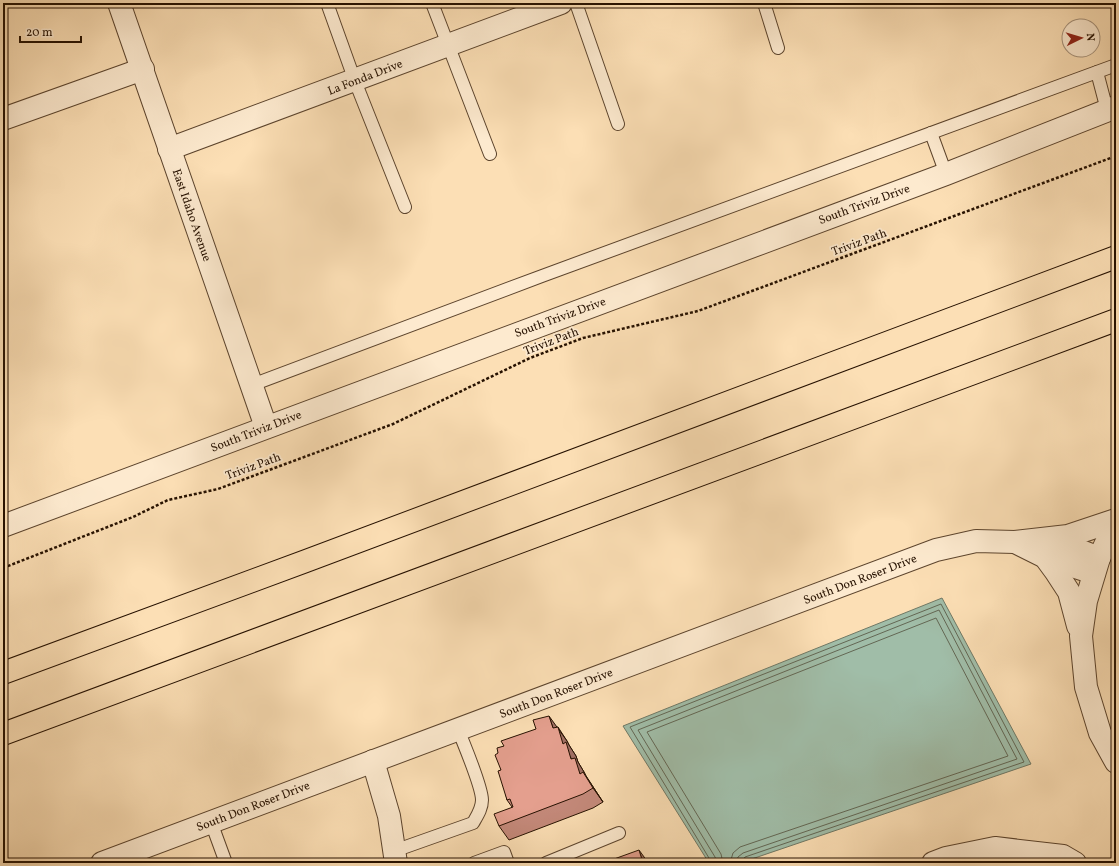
<svg xmlns="http://www.w3.org/2000/svg" width="1119" height="866" font-family="Vollkorn,serif">
	<rect width="100%" height="100%" fill="#fcdfb5"/>
	<filter id="stains"><feTurbulence type="fractalNoise" baseFrequency=".005" numOctaves="4"/><feColorMatrix values="0 0 0 0 .2 0 0 0 0 .09 0 0 0 0 .02 0 0 0 .5 -.17"/></filter>
	<radialGradient id="worn" r=".72"><stop offset=".6" stop-color="#630" stop-opacity="0"/><stop offset="1" stop-color="#630" stop-opacity=".3"/></radialGradient>
	<path fill="#a0bda8" stroke="#6f7865" d="M 942,598 L 1031,764 L 740,863 L 709,863 L 623,726 Z"/>
	<g fill="none" stroke-linecap="round" stroke-linejoin="round">
		<g stroke="#636754" stroke-width="1">
			<path d="M 712,863 L 630,727 L 941,604 L 1024,762 L 745,857 L 741,863"/>
			<path d="M 717,863 L 715,857 L 638,730 L 939,610 L 1017,759 L 743,853 L 738,857 L 736,863"/>
			<path d="M 723,863 L 721,854 L 647,732 L 936,618 L 1008,756 L 740,847 L 733,853 L 730,863"/>
		</g>
		<g stroke="#5c442d" stroke-width="14">
			<g id="service">
				<path d="M 327,3 L 355,81 L 405,207"/>
				<path d="M 432,3 L 490,154"/>
				<path d="M 576,3 L 618,124"/>
				<path d="M 764,3 L 778,48"/>
				<path d="M 1097,72 L 1107,110"/>
				<path d="M 931,133 L 946,174"/>
				<path d="M 252,385 L 542,276 L 1116,65"/>
				<path d="M 211,822 L 226,863"/>
				<path d="M 394,851 L 473,823 C 477,816 482,809 482,800 C 482,786 464,745 458,729"/>
				<path d="M 474,863 L 504,852 L 508,863"/>
				<path d="M 546,863 L 619,833"/>
			</g>
		</g>
		<g stroke="#5c442d" stroke-width="24">
			<g id="minor">
				<path d="M 119,3 L 266,427"/>
				<path d="M 3,119 L 143,69"/>
				<path d="M 169,149 L 561,3"/>
				<path d="M 1045,557 L 1094,573"/>
				<path d="M 1099,558 L 1116,522"/>
				<path d="M 373,761 L 389,816 L 396,863"/>
				<path d="M 933,863 L 946,858 L 995,848 L 1063,856 L 1075,863"/>
			</g>
		</g>
		<g stroke="#5c442d" stroke-width="24">
			<g id="tertiary">
				<path d="M 3,526 L 946,174 L 1116,107"/>
				<path d="M 1050,539 L 1099,558 L 1086,601 L 1081,636 L 1086,687 L 1100,733 L 1116,762"/>
				<path d="M 1015,542 L 1045,557 L 1056,572 L 1069,592 L 1078,626"/>
				<path d="M 102,863 L 936,550 L 976,541 L 1015,542 L 1068,536 L 1116,520"/>
			</g>
		</g>
		<g stroke="#261100" stroke-width="24">
			<g id="motorway">
				<path d="M 3,673 L 306,561 L 1116,257"/>
				<path d="M 3,734 L 1116,320"/>
			</g>
		</g>
		<path stroke="#261100" stroke-width="2.5" stroke-dasharray="3 2" stroke-linecap="butt" d="M 3,568 L 133,517 L 168,500 L 218,489 L 393,424 L 530,358 L 583,338 L 698,311 L 1116,156"/>
		<use href="#service" stroke="#fdeacf" stroke-width="12"/>
		<use href="#minor" stroke="#fdeacf" stroke-width="22"/>
		<use href="#tertiary" stroke="#fdeacf" stroke-width="22"/>
		<use href="#motorway" stroke="#fcdfb5" stroke-width="22"/>
	</g>
	<path fill="#c4897a" stroke="#261100" d="M 558,727 L 567,741 L 569,745 L 576,756 L 578,762 L 584,772 L 586,776 L 603,802 L 593,808 L 509,840 L 499,826 L 512,807 L 507,800 L 498,753 L 504,746 Z"/>
	<g fill="#a06f63" stroke="#261100">
		<path d="M 549,716 L 567,741 L 569,745 L 576,756 L 578,762 L 584,772 L 586,776 L 603,802 L 593,788 L 580,774 L 563,744 L 553,728 Z"/>
		<path d="M 639,850 L 647,861 L 647,863 L 643,863 Z"/>
	</g>
	<g fill="#e49f8e" stroke="#261100">
		<path d="M 549,716 L 553,728 L 558,727 L 563,744 L 566,742 L 571,759 L 575,758 L 580,774 L 583,772 L 593,788 L 583,794 L 499,826 L 494,814 L 513,807 L 510,799 L 507,800 L 498,771 L 501,770 L 495,755 L 498,753 L 497,748 L 504,746 L 501,741 L 536,729 L 533,720 Z"/>
		<path d="M 639,850 L 643,863 L 603,863 Z"/>
	</g>
	<g text-anchor="middle" stroke-width="3.5" stroke-linejoin="round" paint-order="stroke">
		<g font-size="12" fill="#261100" stroke="#fdeacf">
			<text transform="translate(365 77) rotate(-21)" y="4">La Fonda Drive</text>
			<text transform="translate(864 204) rotate(-20)" y="4">South Triviz Drive</text>
			<text transform="translate(192 215) rotate(71)" y="4">East Idaho Avenue</text>
			<text transform="translate(859 242) rotate(-20)" y="4">Triviz Path</text>
			<text transform="translate(560 317) rotate(-20)" y="4">South Triviz Drive</text>
			<text transform="translate(551 341) rotate(-21)" y="4">Triviz Path</text>
			<text transform="translate(256 431) rotate(-21)" y="4">South Triviz Drive</text>
			<text transform="translate(253 466) rotate(-20)" y="4">Triviz Path</text>
			<text transform="translate(860 579) rotate(-21)" y="4">South Don Roser Drive</text>
			<text transform="translate(556 693) rotate(-21)" y="4">South Don Roser Drive</text>
			<text transform="translate(253 806) rotate(-21)" y="4">South Don Roser Drive</text>
		</g>
	</g>
	<rect width="1119" height="866" fill="none" stroke="#fcdfb5" stroke-width="16"/>
	<rect x="4" y="4" width="1111" height="858" fill="none" stroke="#261100" stroke-width="2"/>
	<rect x="8" y="8" width="1103" height="850" fill="none" stroke="#261100"/>
	<g transform="translate(1081 38) rotate(85)"><circle r="19" fill="#fdeacf" stroke="#a7937c"/>
	<path d="M0-3L7 15L0 10L-7 15Z" fill="#8f2418"/>
	<text y="-6" font-size="11" font-weight="bold" text-anchor="middle" fill="#261100">N</text>
	</g>
	<path d="M20 36v6h61v-6" fill="none" stroke="#261100" stroke-width="2"/>
	<text x="26" y="36" font-size="12" fill="#261100" stroke="#fdeacf" stroke-width="3" paint-order="stroke">20 m</text>
	<rect width="100%" height="100%" filter="url(#stains)"/>
	<rect width="100%" height="100%" fill="url(#worn)"/>
</svg>
